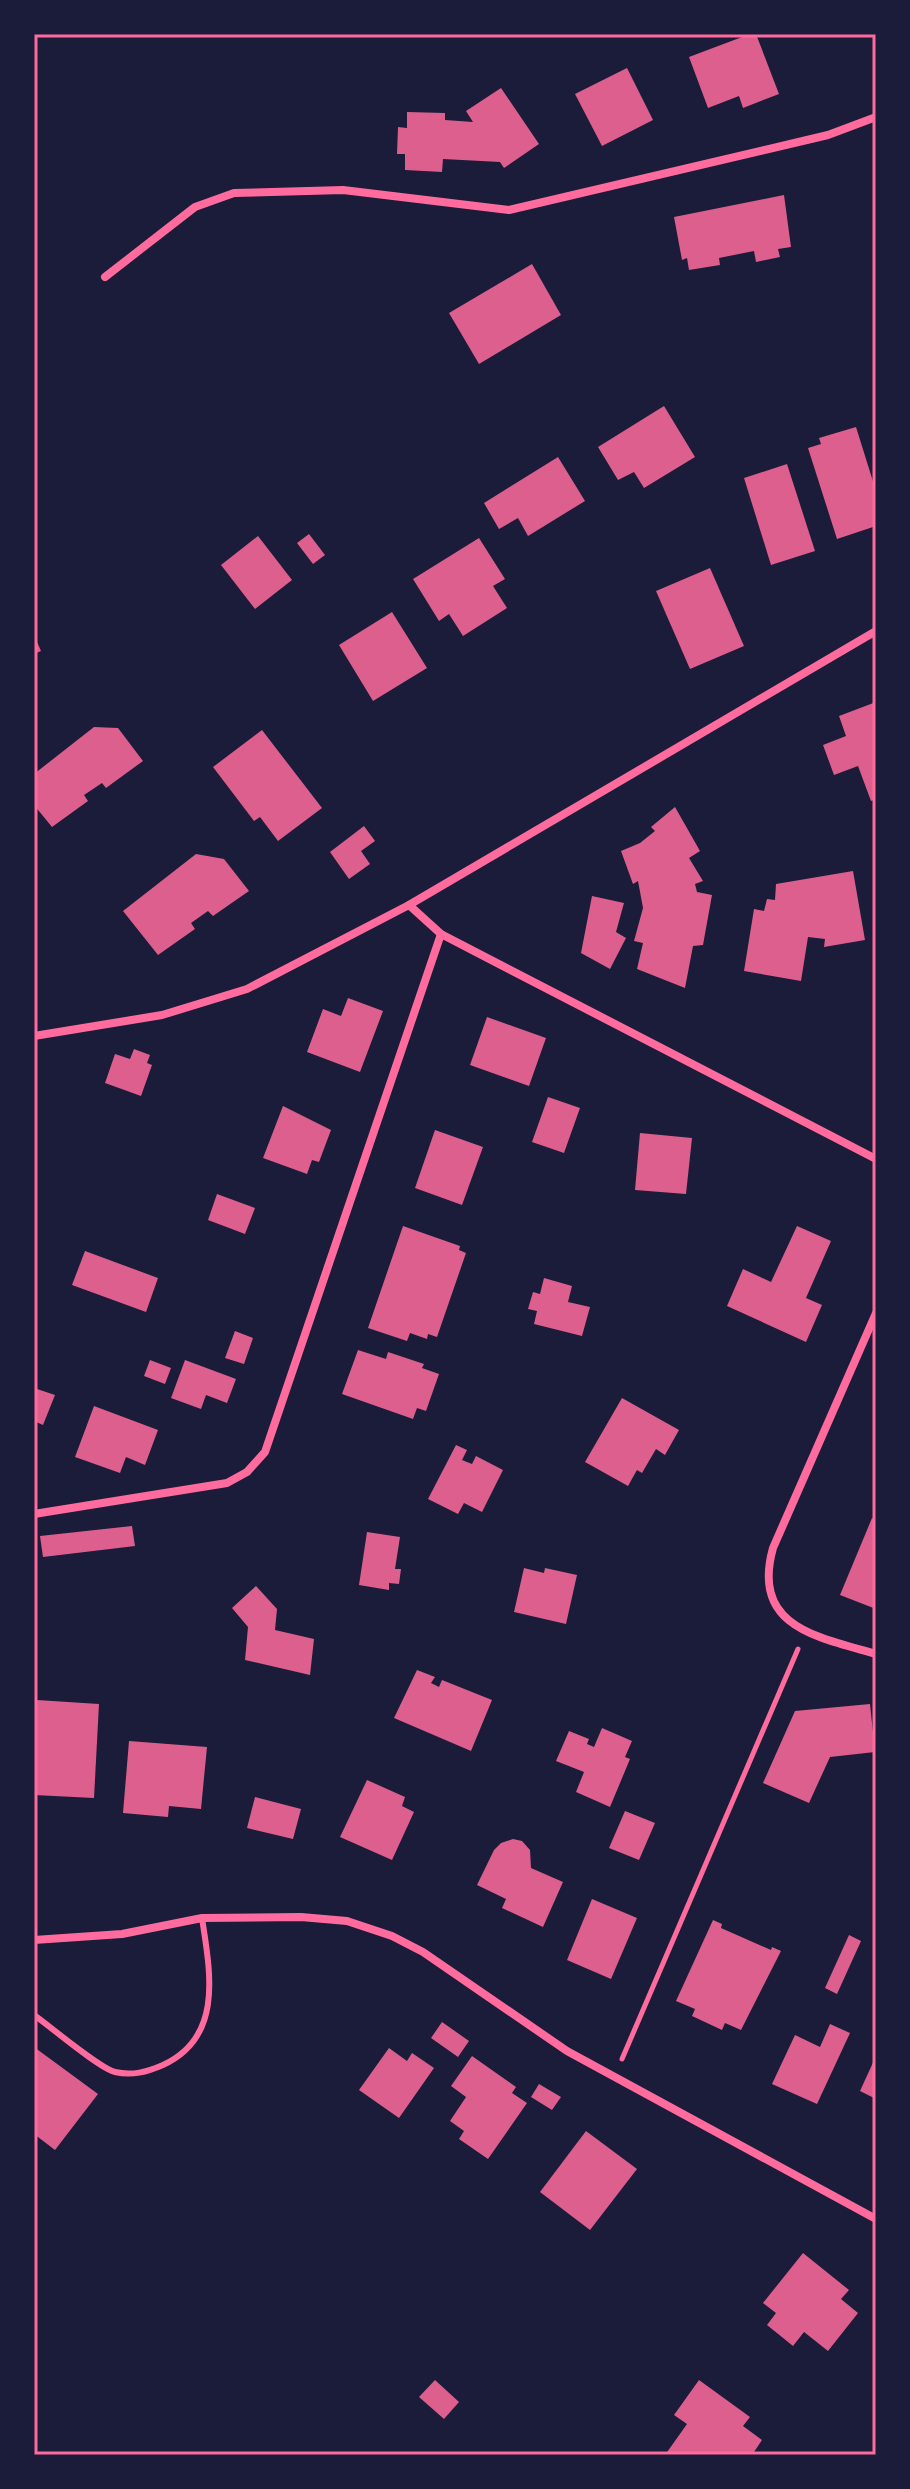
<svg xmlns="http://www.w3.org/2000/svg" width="910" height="2489" font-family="'Roboto Serif',serif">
	<rect width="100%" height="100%" fill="#1b1b3a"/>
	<g fill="#dd5f8e">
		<path d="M 750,34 L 756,34 L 779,94 L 743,108 L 739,96 L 708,108 L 689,57 Z"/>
		<path d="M 627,68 L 653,120 L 602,146 L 575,94 Z"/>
		<path d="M 501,88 L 539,144 L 504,168 L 500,162 L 443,159 L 442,172 L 405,170 L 405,154 L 397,154 L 398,127 L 407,128 L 407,112 L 445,113 L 445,120 L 473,122 L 466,111 Z"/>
		<path d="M 784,195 L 791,247 L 778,249 L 780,257 L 756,262 L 754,251 L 719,258 L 720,265 L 689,270 L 687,258 L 682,260 L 674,217 Z"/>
		<path d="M 532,264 L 561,315 L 479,364 L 449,313 Z"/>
		<path d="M 664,406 L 695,457 L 644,488 L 634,472 L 618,480 L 598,447 Z"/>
		<path d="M 856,427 L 876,491 L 876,526 L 837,539 L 808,448 L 821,444 L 819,438 Z"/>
		<path d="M 558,457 L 585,501 L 528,536 L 518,518 L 499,529 L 484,503 Z"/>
		<path d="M 787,464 L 815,551 L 771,565 L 744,478 Z"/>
		<path d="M 309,534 L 325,555 L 313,564 L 297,543 Z"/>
		<path d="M 258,536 L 292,580 L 255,609 L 221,565 Z"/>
		<path d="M 479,538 L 505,579 L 493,586 L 507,608 L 463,636 L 449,614 L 439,621 L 413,579 Z"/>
		<path d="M 710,568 L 744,646 L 690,669 L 656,591 Z"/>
		<path d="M 392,612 L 427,668 L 373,701 L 339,645 Z"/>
		<path d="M 34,635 L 41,651 L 34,654 Z"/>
		<path d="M 876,702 L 876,799 L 871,801 L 858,766 L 834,775 L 823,745 L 846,736 L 839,716 Z"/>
		<path d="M 94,727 L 118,728 L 143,761 L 106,788 L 102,783 L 84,795 L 88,801 L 52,827 L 34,805 L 34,774 Z"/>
		<path d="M 262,730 L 322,808 L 278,841 L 260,817 L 254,821 L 213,767 Z"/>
		<path d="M 675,807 L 700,851 L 689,858 L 703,881 L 695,884 L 697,892 L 712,895 L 703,945 L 693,946 L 685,988 L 637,969 L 643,943 L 634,941 L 643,908 L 638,881 L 633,884 L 621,851 L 640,843 L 655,831 L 651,827 Z"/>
		<path d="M 364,826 L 375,841 L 361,851 L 370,864 L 349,879 L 330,852 Z"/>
		<path d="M 196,854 L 224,859 L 249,891 L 213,916 L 208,911 L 191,923 L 195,929 L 158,955 L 123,911 Z"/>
		<path d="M 853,871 L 865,940 L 824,947 L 825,939 L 808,937 L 801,981 L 744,971 L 754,909 L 764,911 L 767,899 L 775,900 L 776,884 Z"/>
		<path d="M 592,896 L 624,903 L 616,932 L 626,938 L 610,969 L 581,953 Z"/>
		<path d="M 348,998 L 383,1011 L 360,1072 L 307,1052 L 323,1009 L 341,1016 Z"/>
		<path d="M 487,1017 L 546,1038 L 529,1086 L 470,1065 Z"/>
		<path d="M 134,1049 L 150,1055 L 147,1063 L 152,1065 L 141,1096 L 105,1083 L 115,1054 L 130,1059 Z"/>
		<path d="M 548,1097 L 580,1108 L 564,1153 L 532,1142 Z"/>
		<path d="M 283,1106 L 331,1130 L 319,1162 L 312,1160 L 307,1174 L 263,1158 Z"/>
		<path d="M 435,1130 L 483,1147 L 462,1205 L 415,1188 Z"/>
		<path d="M 640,1133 L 692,1138 L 686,1194 L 635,1190 Z"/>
		<path d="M 217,1194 L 255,1208 L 245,1234 L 208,1220 Z"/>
		<path d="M 403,1226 L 460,1246 L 459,1250 L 466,1253 L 437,1337 L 428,1334 L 427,1339 L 410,1333 L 407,1341 L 368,1328 Z"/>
		<path d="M 797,1226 L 831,1241 L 806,1298 L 822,1305 L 806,1342 L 727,1306 L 743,1269 L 771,1282 Z"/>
		<path d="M 85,1251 L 158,1278 L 146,1312 L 72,1285 Z"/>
		<path d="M 544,1278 L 572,1286 L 568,1302 L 590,1307 L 582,1336 L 534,1324 L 537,1311 L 528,1309 L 533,1292 L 540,1294 Z"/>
		<path d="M 235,1331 L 253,1338 L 244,1364 L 225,1358 Z"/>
		<path d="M 358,1350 L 386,1359 L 388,1352 L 424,1364 L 422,1368 L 439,1374 L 426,1411 L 417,1408 L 413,1419 L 342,1394 Z"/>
		<path d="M 150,1360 L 171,1368 L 165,1384 L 144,1376 Z"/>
		<path d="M 185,1360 L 236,1379 L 227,1403 L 206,1395 L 201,1409 L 171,1398 Z"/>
		<path d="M 34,1388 L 55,1395 L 43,1425 L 34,1421 Z"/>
		<path d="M 622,1398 L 679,1430 L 665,1455 L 656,1449 L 642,1473 L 637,1470 L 628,1486 L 585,1462 Z"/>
		<path d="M 94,1406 L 158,1430 L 145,1465 L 126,1457 L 120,1473 L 75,1457 Z"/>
		<path d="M 456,1445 L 467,1450 L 462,1460 L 472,1464 L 476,1456 L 503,1470 L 482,1512 L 464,1503 L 458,1514 L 428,1499 Z"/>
		<path d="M 872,1518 L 876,1520 L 876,1609 L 840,1595 Z"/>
		<path d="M 132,1526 L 135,1546 L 43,1557 L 40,1536 Z"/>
		<path d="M 367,1532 L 400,1537 L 395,1569 L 401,1569 L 399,1584 L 389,1583 L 389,1590 L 359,1585 Z"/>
		<path d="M 524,1568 L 544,1573 L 545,1568 L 577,1575 L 566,1624 L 514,1612 Z"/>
		<path d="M 256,1586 L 277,1609 L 275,1630 L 314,1639 L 310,1675 L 245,1660 L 248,1627 L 232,1608 Z"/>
		<path d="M 417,1670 L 435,1677 L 431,1683 L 439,1687 L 442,1680 L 492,1700 L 471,1751 L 394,1718 Z"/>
		<path d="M 37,1700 L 99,1704 L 94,1798 L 34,1795 Z"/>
		<path d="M 870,1704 L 875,1752 L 830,1757 L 809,1803 L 763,1783 L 795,1711 Z"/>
		<path d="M 602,1728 L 632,1741 L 625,1757 L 630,1759 L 610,1807 L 576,1792 L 584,1772 L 556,1761 L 569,1731 L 589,1739 L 587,1744 L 594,1747 Z"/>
		<path d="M 129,1741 L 207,1747 L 201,1809 L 169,1806 L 168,1817 L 123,1813 Z"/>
		<path d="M 367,1780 L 405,1797 L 402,1806 L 414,1812 L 392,1860 L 340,1837 Z"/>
		<path d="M 255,1797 L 301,1809 L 293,1839 L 247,1828 Z"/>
		<path d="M 625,1811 L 655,1823 L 639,1860 L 609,1848 Z"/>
		<path d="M 513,1839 L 522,1841 L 530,1850 L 531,1868 L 563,1882 L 543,1927 L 502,1908 L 506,1899 L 477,1885 L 494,1850 L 501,1843 Z"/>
		<path d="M 592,1899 L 637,1918 L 611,1979 L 567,1960 Z"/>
		<path d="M 713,1920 L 722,1924 L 721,1928 L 771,1950 L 772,1947 L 781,1951 L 741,2030 L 725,2023 L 722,2030 L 692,2016 L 695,2009 L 676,2001 Z"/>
		<path d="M 849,1935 L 861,1941 L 837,1994 L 825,1988 Z"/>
		<path d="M 442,2022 L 469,2041 L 458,2057 L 431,2038 Z"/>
		<path d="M 830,2024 L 850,2033 L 817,2104 L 772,2084 L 795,2035 L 820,2047 Z"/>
		<path d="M 34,2047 L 98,2094 L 55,2150 L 34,2134 Z"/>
		<path d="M 389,2048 L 407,2061 L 412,2053 L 434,2068 L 399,2118 L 359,2090 Z"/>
		<path d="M 472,2056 L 516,2087 L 512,2093 L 527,2103 L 488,2159 L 459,2139 L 464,2131 L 450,2121 L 466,2097 L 451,2086 Z"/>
		<path d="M 876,2056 L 876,2099 L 860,2091 Z"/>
		<path d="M 539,2084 L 561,2097 L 552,2110 L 531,2097 Z"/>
		<path d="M 586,2131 L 637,2169 L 590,2230 L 540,2192 Z"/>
		<path d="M 803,2253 L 849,2290 L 841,2299 L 858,2313 L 828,2351 L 804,2332 L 793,2346 L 767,2325 L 776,2313 L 763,2303 Z"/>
		<path d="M 435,2380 L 459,2402 L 444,2419 L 419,2397 Z"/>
		<path d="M 699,2380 L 750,2417 L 743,2426 L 762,2440 L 752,2455 L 665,2455 L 687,2424 L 674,2415 Z"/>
	</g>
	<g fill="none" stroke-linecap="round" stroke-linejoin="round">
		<path stroke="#ff6b9d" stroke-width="5" d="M 622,2059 L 798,1649"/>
		<path stroke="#ff6b9d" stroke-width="6" d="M 34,2015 C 51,2027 99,2068 115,2072 C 132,2076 147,2072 163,2065 C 224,2037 210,1971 202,1918"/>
		<g stroke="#ff6b9d" stroke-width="8">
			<path d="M 105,277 L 195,207 L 234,193 L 343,190 L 509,210 L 828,135 L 876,117"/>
			<path d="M 876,631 L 409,905 L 441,934 L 876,1159"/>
			<path d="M 34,1036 L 162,1015 L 247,989 L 409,905"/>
			<path d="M 876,1313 L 773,1548 C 751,1627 817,1637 876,1654"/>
			<path d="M 34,1514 L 227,1483 L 247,1472 L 265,1452 L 441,934"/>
			<path d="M 34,1940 L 122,1934 L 202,1918 L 301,1917 L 347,1921 L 392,1936 L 423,1952 L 567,2051 L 876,2219"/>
		</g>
	</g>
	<rect width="910" height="2489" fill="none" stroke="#1b1b3a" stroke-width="72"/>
	<rect x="36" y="36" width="838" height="2417" fill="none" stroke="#ff6b9d" stroke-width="3"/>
</svg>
